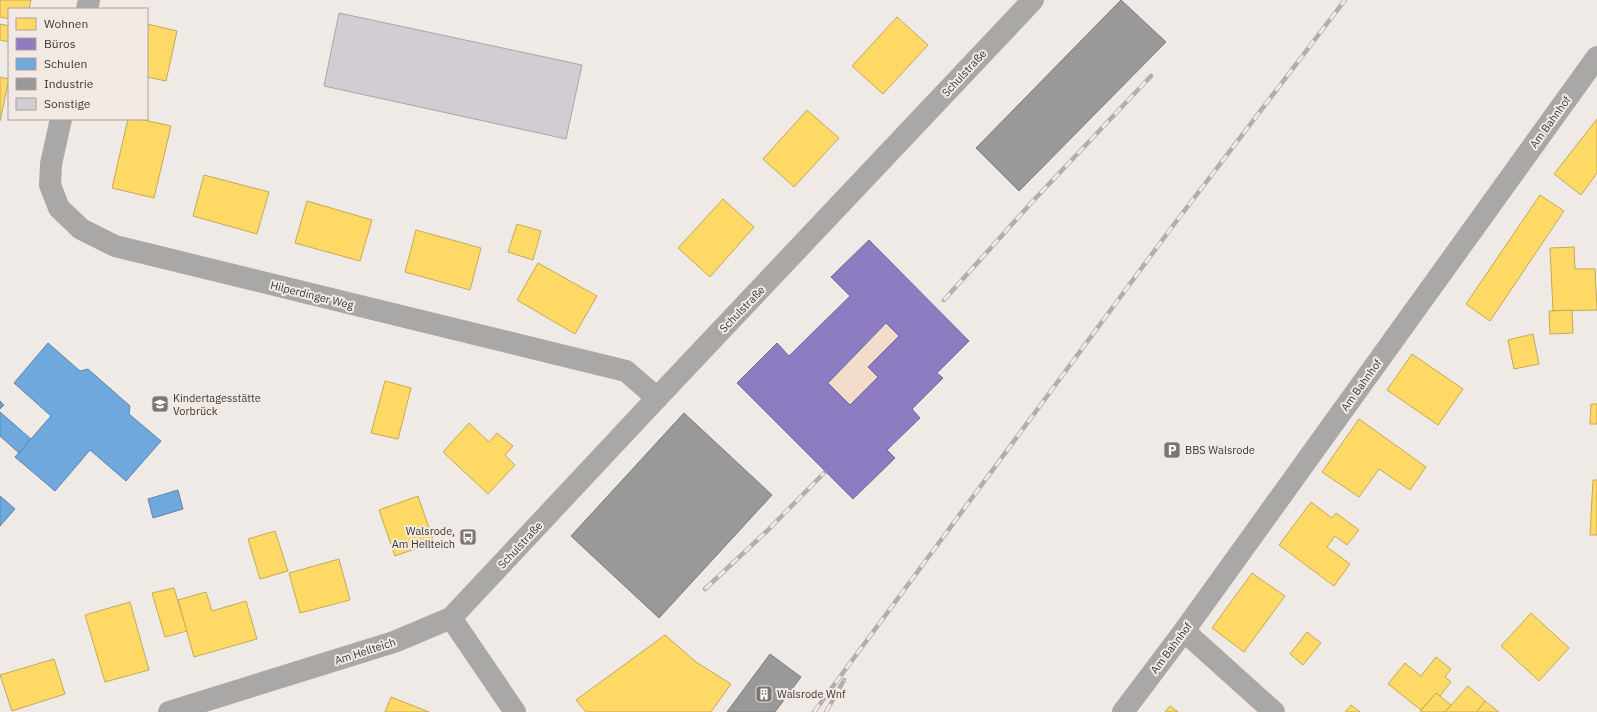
<svg xmlns="http://www.w3.org/2000/svg" width="1597" height="712" font-family="'IBM Plex Sans',sans-serif">
	<rect width="100%" height="100%" fill="#f0eae6"/>
	<path fill="#f3dccc" d="M 886,323 L 899,336 L 869,367 L 878,377 L 850,405 L 828,383 Z"/>
	<g fill="#ffd966" stroke="#c4a957">
		<path d="M 0,0 L 31,0 L 29,9 L 9,9 L 9,19 L 0,17 Z"/>
		<path d="M 897,17 L 928,45 L 883,94 L 852,66 Z"/>
		<path d="M 0,24 L 9,26 L 9,42 L 0,40 Z"/>
		<path d="M 147,24 L 177,31 L 166,81 L 147,77 Z"/>
		<path d="M 0,77 L 9,79 L 0,121 Z"/>
		<path d="M 807,110 L 839,138 L 794,187 L 763,159 Z"/>
		<path d="M 128,119 L 140,119 L 171,126 L 154,198 L 112,188 Z"/>
		<path d="M 1597,119 L 1597,173 L 1581,195 L 1554,174 Z"/>
		<path d="M 204,175 L 269,192 L 257,234 L 193,216 Z"/>
		<path d="M 1540,195 L 1564,211 L 1490,321 L 1466,304 Z"/>
		<path d="M 723,199 L 754,227 L 710,277 L 678,248 Z"/>
		<path d="M 307,201 L 372,220 L 360,261 L 295,243 Z"/>
		<path d="M 517,224 L 541,231 L 533,260 L 508,252 Z"/>
		<path d="M 416,230 L 481,248 L 470,290 L 405,272 Z"/>
		<path d="M 1574,247 L 1575,269 L 1595,269 L 1597,310 L 1553,311 L 1550,248 Z"/>
		<path d="M 538,263 L 597,296 L 575,334 L 517,300 Z"/>
		<path d="M 1572,310 L 1573,333 L 1550,334 L 1549,311 Z"/>
		<path d="M 1533,334 L 1539,364 L 1514,369 L 1508,340 Z"/>
		<path d="M 1412,354 L 1463,389 L 1438,425 L 1387,390 Z"/>
		<path d="M 385,381 L 411,388 L 398,439 L 371,433 Z"/>
		<path d="M 1591,404 L 1597,404 L 1597,424 L 1590,424 Z"/>
		<path d="M 1359,419 L 1426,467 L 1410,490 L 1379,469 L 1359,497 L 1322,472 Z"/>
		<path d="M 469,423 L 489,442 L 497,433 L 513,446 L 505,455 L 515,465 L 488,494 L 443,452 Z"/>
		<path d="M 1593,480 L 1597,480 L 1597,535 L 1590,535 Z"/>
		<path d="M 418,496 L 434,542 L 395,556 L 379,510 Z"/>
		<path d="M 1311,502 L 1332,518 L 1336,513 L 1359,530 L 1347,545 L 1335,536 L 1327,547 L 1350,564 L 1334,586 L 1279,545 Z"/>
		<path d="M 275,531 L 288,571 L 260,579 L 248,539 Z"/>
		<path d="M 339,559 L 350,600 L 300,613 L 289,573 Z"/>
		<path d="M 1252,573 L 1285,596 L 1244,652 L 1212,628 Z"/>
		<path d="M 174,588 L 187,631 L 165,637 L 152,593 Z"/>
		<path d="M 206,592 L 212,611 L 246,601 L 257,639 L 194,657 L 178,600 Z"/>
		<path d="M 130,602 L 149,670 L 105,682 L 85,615 Z"/>
		<path d="M 1531,613 L 1569,648 L 1539,681 L 1501,646 Z"/>
		<path d="M 1307,632 L 1321,643 L 1303,665 L 1290,654 Z"/>
		<path d="M 665,635 L 696,662 L 731,684 L 711,712 L 586,712 L 576,700 Z"/>
		<path d="M 1436,657 L 1451,669 L 1445,677 L 1451,682 L 1440,696 L 1436,693 L 1421,710 L 1388,684 L 1405,663 L 1421,676 Z"/>
		<path d="M 54,659 L 65,694 L 12,711 L 0,675 Z"/>
		<path d="M 1468,686 L 1485,701 L 1477,712 L 1445,712 Z"/>
		<path d="M 1436,693 L 1451,705 L 1445,712 L 1420,712 Z"/>
		<path d="M 391,697 L 429,712 L 385,712 Z"/>
		<path d="M 1485,701 L 1499,712 L 1477,712 Z"/>
		<path d="M 1351,705 L 1360,712 L 1345,712 Z"/>
		<path d="M 1170,706 L 1178,712 L 1165,712 Z"/>
	</g>
	<path fill="#8e7cc3" stroke="#756898" fill-rule="evenodd" d="M 869,240 L 969,341 L 937,373 L 943,378 L 912,409 L 920,418 L 887,450 L 895,458 L 853,499 L 737,383 L 777,343 L 789,356 L 850,296 L 831,277 ZM 886,323 L 899,336 L 868,367 L 878,377 L 850,405 L 828,383 Z"/>
	<g fill="#6fa8dc" stroke="#6086aa">
		<path d="M 48,343 L 80,371 L 88,369 L 130,406 L 129,414 L 161,441 L 126,481 L 90,450 L 55,491 L 15,457 L 51,416 L 14,383 Z"/>
		<path d="M 0,401 L 4,405 L 0,409 Z"/>
		<path d="M 0,412 L 31,439 L 19,453 L 0,436 Z"/>
		<path d="M 178,490 L 183,509 L 153,518 L 148,499 Z"/>
		<path d="M 0,496 L 15,509 L 0,526 Z"/>
	</g>
	<g fill="#999" stroke="#7d7c7b">
		<path d="M 1121,0 L 1166,42 L 1019,191 L 976,148 Z"/>
		<path d="M 684,413 L 772,495 L 659,618 L 571,536 Z"/>
		<path d="M 770,654 L 801,677 L 775,712 L 727,712 Z"/>
	</g>
	<path fill="#d1cdd3" stroke="#aaa6a6" d="M 339,13 L 582,65 L 566,139 L 324,86 Z"/>
	<g fill="none" stroke-linecap="round" stroke-linejoin="round">
		<g stroke="#aaa8a6" stroke-width="22">
			<path d="M 87,9 L 89,0"/>
			<path d="M 61,119 L 51,164 L 50,185 L 59,208 L 81,229 L 115,246 L 626,371 L 657,398"/>
			<path d="M 451,618 L 515,712"/>
			<path d="M 1184,631 L 1274,712"/>
			<path d="M 169,712 L 394,642 L 451,618 L 657,398 L 1033,0"/>
			<path d="M 1123,712 L 1184,631 L 1597,57"/>
		</g>
		<g stroke="#b2aead" stroke-width="4.5">
			<g id="rail">
				<path d="M 944,300 L 1032,202 L 1151,76"/>
				<path d="M 705,589 L 767,531 L 824,473"/>
				<path d="M 814,712 L 1169,231 L 1345,0"/>
				<path d="M 826,712 L 844,680"/>
			</g>
		</g>
		<use href="#rail" stroke="#f3e9e3" stroke-width="3" stroke-dasharray="9" stroke-linecap="butt"/>
	</g>
	<defs>
		<g id="school-square" transform="scale(0.9)"><rect x="-9" y="-9" width="18" height="18" rx="4" fill="#7b7673" stroke="#f3e9e3"/><path d="M0-5L7-2L0 1L-7-2ZM-4 1L0 2.5L4 1V4Q0 6-4 4Z" fill="#fff"/></g>
		<g id="parking-square" transform="scale(0.9)"><rect x="-9" y="-9" width="18" height="18" rx="4" fill="#7b7673" stroke="#f3e9e3"/><path d="M-3.5-5.5H1a3.5 3.5 0 0 1 0 7H-1V5.5H-3.5ZM-1-3.4V-.6H.8a1.4 1.4 0 0 0 0-2.8Z" fill="#fff"/></g>
		<g id="bus-square" transform="scale(0.9)"><rect x="-9" y="-9" width="18" height="18" rx="4" fill="#7b7673" stroke="#f3e9e3"/><path d="M-5-6H5V4H4V6H2V4H-2V6H-4V4H-5ZM-3.5-4V0h7V-4ZM-3.5 1.2v1.5H-2V1.2ZM2 1.2v1.5H3.5V1.2Z" fill="#fff"/></g>
		<g id="building-square" transform="scale(0.9)"><rect x="-9" y="-9" width="18" height="18" rx="4" fill="#7b7673" stroke="#f3e9e3"/><path d="M-4-6H4V6H1V3H-1V6H-4ZM-2.5-4.3h1.7v1.8h-1.7ZM.8-4.3h1.7v1.8H.8ZM-2.5-1h1.7V.8h-1.7ZM.8-1h1.7V.8H.8Z" fill="#fff"/></g>
	</defs>
	<g fill-rule="evenodd">
		<use href="#school-square" x="160" y="404"/>
		<use href="#parking-square" x="1172" y="450"/>
		<use href="#bus-square" x="468" y="537"/>
		<use href="#building-square" x="764" y="694"/>
	</g>
	<g text-anchor="middle" stroke-width="4" stroke-linejoin="round" paint-order="stroke">
		<g font-size="11" fill="#3c3835" stroke="#f3e9e3">
			<text transform="translate(964 73) rotate(-47)" y="4">Schulstraße</text>
			<text transform="translate(1550 122) rotate(-54)" y="4">Am Bahnhof</text>
			<text transform="translate(312 295) rotate(14)" y="4">Hilperdinger Weg</text>
			<text transform="translate(742 309) rotate(-46)" y="4">Schulstraße</text>
			<text transform="translate(1361 385) rotate(-54)" y="4">Am Bahnhof</text>
			<text transform="translate(520 545) rotate(-47)" y="4">Schulstraße</text>
			<text transform="translate(1171 648) rotate(-53)" y="4">Am Bahnhof</text>
			<text transform="translate(365 651) rotate(-18)" y="4">Am Hellteich</text>
		</g>
		<g font-size="11" fill="#3c3835" stroke="#f3e9e3" text-anchor="start">
			<text x="173" y="402">Kindertagesstätte<tspan x="173" dy="13">Vorbrück</tspan></text>
			<text x="1185" y="454">BBS Walsrode</text>
			<text x="455" y="535" text-anchor="end">Walsrode,<tspan x="455" dy="13">Am Hellteich</tspan></text>
			<text x="777" y="698">Walsrode Wnf</text>
		</g>
	</g>
	<rect x="8" y="8" width="140" height="112" fill="#f3e9e3" stroke="#aaa29d"/>
	<rect x="16" y="18" width="20" height="12" fill="#ffd966" stroke="#aaa29d"/>
	<text x="44" y="28" font-size="12" fill="#3c3835">Wohnen</text>
	<rect x="16" y="38" width="20" height="12" fill="#8e7cc3" stroke="#aaa29d"/>
	<text x="44" y="48" font-size="12" fill="#3c3835">Büros</text>
	<rect x="16" y="58" width="20" height="12" fill="#6fa8dc" stroke="#aaa29d"/>
	<text x="44" y="68" font-size="12" fill="#3c3835">Schulen</text>
	<rect x="16" y="78" width="20" height="12" fill="#999999" stroke="#aaa29d"/>
	<text x="44" y="88" font-size="12" fill="#3c3835">Industrie</text>
	<rect x="16" y="98" width="20" height="12" fill="#d1cdd3" stroke="#aaa29d"/>
	<text x="44" y="108" font-size="12" fill="#3c3835">Sonstige</text>
</svg>
